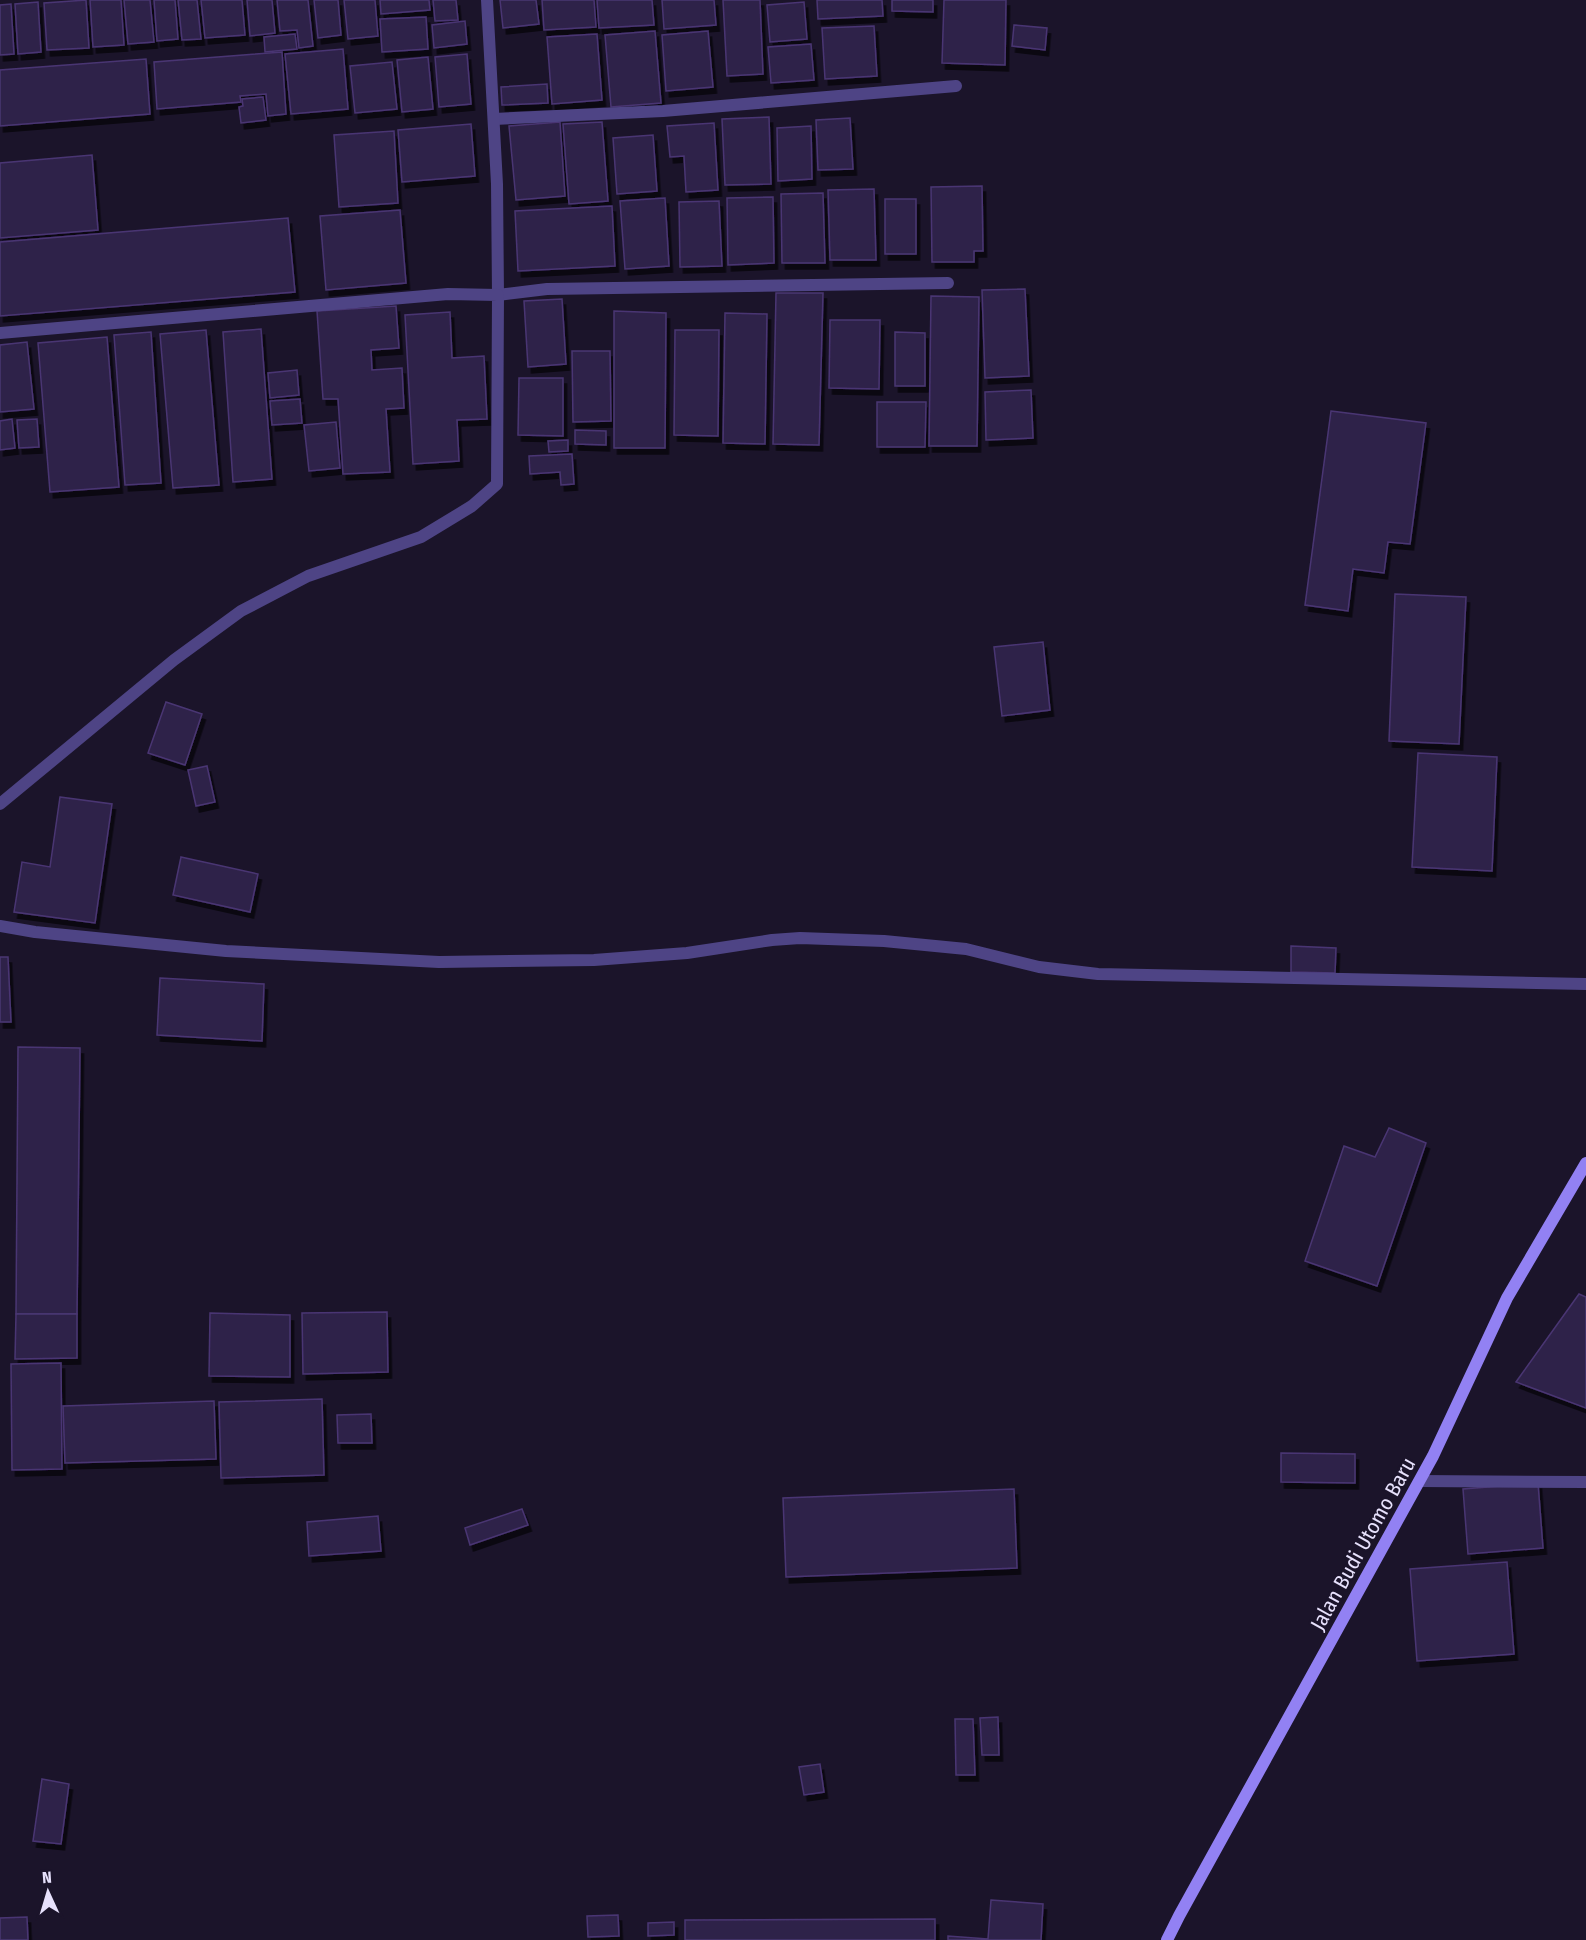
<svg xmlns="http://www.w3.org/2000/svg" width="1586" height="1940" font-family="'Fira Sans Condensed',sans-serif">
	<defs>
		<filter id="shadow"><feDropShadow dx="3.5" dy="6" stdDeviation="0" flood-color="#0009"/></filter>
	</defs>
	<rect width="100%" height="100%" fill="#1b142a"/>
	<g fill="#2f224a" stroke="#4a3673" stroke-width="1.5" filter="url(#shadow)">
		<path d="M 86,0 L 89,48 L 47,50 L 44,3 Z"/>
		<path d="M 90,0 L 121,0 L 124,45 L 93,47 Z"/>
		<path d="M 124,0 L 150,0 L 154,42 L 128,44 Z"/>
		<path d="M 154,0 L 175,0 L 178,39 L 157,41 Z"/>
		<path d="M 178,0 L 197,0 L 201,39 L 182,40 Z"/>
		<path d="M 201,0 L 242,0 L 245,35 L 205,38 Z"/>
		<path d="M 247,0 L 272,0 L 275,33 L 250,36 Z"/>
		<path d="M 277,0 L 308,0 L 313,46 L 299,48 L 297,30 L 280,31 Z"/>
		<path d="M 314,0 L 338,0 L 341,35 L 318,38 Z"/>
		<path d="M 344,0 L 375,0 L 378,36 L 348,39 Z"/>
		<path d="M 380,0 L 429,0 L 430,10 L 381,14 Z"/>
		<path d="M 433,0 L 456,0 L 458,20 L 435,21 Z"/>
		<path d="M 500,0 L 536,0 L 539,24 L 503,28 Z"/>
		<path d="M 542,0 L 594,0 L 596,27 L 544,30 Z"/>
		<path d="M 597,0 L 652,0 L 654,25 L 599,28 Z"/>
		<path d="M 662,0 L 714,0 L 716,25 L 664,29 Z"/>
		<path d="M 723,0 L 760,0 L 763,74 L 727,76 Z"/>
		<path d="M 817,0 L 882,0 L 883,16 L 818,19 Z"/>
		<path d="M 892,0 L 933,0 L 933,12 L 892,11 Z"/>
		<path d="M 944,0 L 1006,0 L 1005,65 L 942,63 Z"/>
		<path d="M 38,2 L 41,52 L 18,54 L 15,4 Z"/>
		<path d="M 804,2 L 807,39 L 770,42 L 767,5 Z"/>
		<path d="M 11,4 L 14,54 L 0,55 L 0,5 Z"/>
		<path d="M 426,17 L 428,49 L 382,52 L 380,19 Z"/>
		<path d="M 465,21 L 467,44 L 434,48 L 432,25 Z"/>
		<path d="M 1014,25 L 1047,28 L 1045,50 L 1012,46 Z"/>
		<path d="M 874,26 L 877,76 L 825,79 L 822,28 Z"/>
		<path d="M 655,31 L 661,103 L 611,107 L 605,35 Z"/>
		<path d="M 708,31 L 713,87 L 666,91 L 662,35 Z"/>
		<path d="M 295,34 L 297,49 L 265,52 L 264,37 Z"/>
		<path d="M 597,34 L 602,100 L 552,104 L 547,37 Z"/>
		<path d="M 811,44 L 814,80 L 771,83 L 768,47 Z"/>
		<path d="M 343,49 L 348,109 L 291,114 L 285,54 Z"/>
		<path d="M 282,52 L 286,114 L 268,116 L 266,94 L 240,96 L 241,102 L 157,109 L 154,62 Z"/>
		<path d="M 467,54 L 471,104 L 439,107 L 435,57 Z"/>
		<path d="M 428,57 L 433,109 L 402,112 L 397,60 Z"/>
		<path d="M 146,59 L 150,114 L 0,126 L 0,70 Z"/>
		<path d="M 392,62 L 397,109 L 355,113 L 350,66 Z"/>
		<path d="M 547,84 L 548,103 L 502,105 L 501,87 Z"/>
		<path d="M 263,97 L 266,120 L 241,123 L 239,107 L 243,106 L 242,99 Z"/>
		<path d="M 769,117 L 771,184 L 725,185 L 722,119 Z"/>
		<path d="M 850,118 L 853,169 L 818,170 L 816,120 Z"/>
		<path d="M 560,122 L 565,196 L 516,200 L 509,126 Z"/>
		<path d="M 602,122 L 608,201 L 569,204 L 563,124 Z"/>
		<path d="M 714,123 L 718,190 L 686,192 L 684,156 L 670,157 L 667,126 Z"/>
		<path d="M 471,124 L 475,176 L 402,182 L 398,130 Z"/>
		<path d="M 811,126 L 812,179 L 778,181 L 777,128 Z"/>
		<path d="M 394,131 L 398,203 L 339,207 L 334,135 Z"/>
		<path d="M 653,135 L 657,191 L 617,194 L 613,138 Z"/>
		<path d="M 92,155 L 98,230 L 0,238 L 0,163 Z"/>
		<path d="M 982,186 L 983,251 L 974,251 L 974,262 L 932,262 L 931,187 Z"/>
		<path d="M 874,189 L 876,260 L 830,260 L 828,190 Z"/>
		<path d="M 823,193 L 825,263 L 782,263 L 781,194 Z"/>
		<path d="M 773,197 L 774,263 L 728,265 L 727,198 Z"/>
		<path d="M 665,198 L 669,266 L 625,269 L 620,201 Z"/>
		<rect x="885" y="199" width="31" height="55"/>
		<path d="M 719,201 L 722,266 L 680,267 L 679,202 Z"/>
		<path d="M 612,206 L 615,266 L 518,271 L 515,211 Z"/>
		<path d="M 400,210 L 406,283 L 326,290 L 320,216 Z"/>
		<path d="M 288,218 L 295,292 L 0,316 L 0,242 Z"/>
		<path d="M 1025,289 L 1029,376 L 985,378 L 982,290 Z"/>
		<path d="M 776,293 L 823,293 L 819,445 L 773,444 Z"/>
		<path d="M 931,296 L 979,297 L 977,446 L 929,446 Z"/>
		<path d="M 562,299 L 566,364 L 528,367 L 524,301 Z"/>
		<path d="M 396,306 L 399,348 L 371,350 L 372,370 L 402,368 L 404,408 L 386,409 L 390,472 L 343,474 L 338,399 L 323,399 L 317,311 Z"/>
		<path d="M 614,311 L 666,313 L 665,448 L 614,448 Z"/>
		<path d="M 450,312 L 452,358 L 484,356 L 487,419 L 457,420 L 459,461 L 413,464 L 405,315 Z"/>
		<path d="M 725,313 L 767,314 L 765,444 L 723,443 Z"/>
		<path d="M 830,320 L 880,320 L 879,389 L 829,388 Z"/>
		<path d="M 261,329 L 272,479 L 233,482 L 223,332 Z"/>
		<path d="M 206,330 L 219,485 L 173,488 L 160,334 Z"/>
		<path d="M 675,330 L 719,330 L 718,436 L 674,435 Z"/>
		<path d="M 151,332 L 161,483 L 125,485 L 114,335 Z"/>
		<path d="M 895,332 L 925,333 L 925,386 L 895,386 Z"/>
		<path d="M 107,337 L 119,487 L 50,492 L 38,343 Z"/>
		<path d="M 27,342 L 34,409 L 0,412 L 0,345 Z"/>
		<path d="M 572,351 L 610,351 L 611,421 L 573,422 Z"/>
		<path d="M 297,370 L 299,395 L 270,398 L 268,373 Z"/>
		<path d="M 519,378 L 563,378 L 563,436 L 518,435 Z"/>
		<path d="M 1031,390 L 1033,438 L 986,440 L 985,392 Z"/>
		<path d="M 300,399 L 302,423 L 272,425 L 270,401 Z"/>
		<path d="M 877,402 L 926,402 L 925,447 L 877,447 Z"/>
		<path d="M 1331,411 L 1426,423 L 1410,544 L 1388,542 L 1384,573 L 1353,569 L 1348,611 L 1305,605 Z"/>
		<path d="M 12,419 L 15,448 L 0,450 L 0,421 Z"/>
		<path d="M 37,419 L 39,447 L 19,448 L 17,420 Z"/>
		<path d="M 336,422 L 340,468 L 309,471 L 304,425 Z"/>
		<path d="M 575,430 L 606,431 L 606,445 L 575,444 Z"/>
		<path d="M 568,440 L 568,451 L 549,452 L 548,441 Z"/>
		<path d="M 572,454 L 574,484 L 561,485 L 560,472 L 530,474 L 529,456 Z"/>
		<path d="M 1395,594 L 1466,597 L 1459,744 L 1389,741 Z"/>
		<path d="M 1043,642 L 1050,710 L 1002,716 L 994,647 Z"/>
		<path d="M 166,702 L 202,714 L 185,765 L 148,753 Z"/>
		<path d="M 1418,753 L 1497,757 L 1492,871 L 1412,867 Z"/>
		<path d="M 207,766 L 215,802 L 196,806 L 188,770 Z"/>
		<path d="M 60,797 L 112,804 L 95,923 L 14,912 L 22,862 L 50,867 Z"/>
		<path d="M 181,857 L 258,874 L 250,912 L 173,895 Z"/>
		<path d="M 1291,946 L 1336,948 L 1335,973 L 1291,972 Z"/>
		<path d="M 0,957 L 8,957 L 11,1022 L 0,1022 Z"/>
		<path d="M 160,978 L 264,984 L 262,1041 L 157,1035 Z"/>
		<path d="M 18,1047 L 80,1048 L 77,1314 L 16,1314 Z"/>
		<path d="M 1389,1128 L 1426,1143 L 1377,1286 L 1305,1261 L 1344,1146 L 1375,1157 Z"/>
		<path d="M 1579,1294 L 1586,1297 L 1586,1408 L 1516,1382 Z"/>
		<path d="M 387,1312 L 388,1372 L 303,1374 L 302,1313 Z"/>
		<path d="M 210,1313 L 290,1315 L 290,1377 L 209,1376 Z"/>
		<path d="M 16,1314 L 77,1314 L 77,1358 L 15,1359 Z"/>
		<path d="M 61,1363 L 62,1469 L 12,1470 L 11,1364 Z"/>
		<path d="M 322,1399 L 324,1475 L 221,1478 L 219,1402 Z"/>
		<path d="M 214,1401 L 216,1459 L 65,1463 L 63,1406 Z"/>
		<path d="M 371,1414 L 372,1443 L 338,1443 L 337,1415 Z"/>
		<path d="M 1281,1453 L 1355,1454 L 1355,1483 L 1281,1482 Z"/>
		<path d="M 1538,1483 L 1543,1548 L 1468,1554 L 1463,1489 Z"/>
		<path d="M 1014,1489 L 1017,1568 L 786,1577 L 783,1498 Z"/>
		<path d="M 522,1509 L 528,1525 L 470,1545 L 465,1528 Z"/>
		<path d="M 378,1516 L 381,1551 L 309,1556 L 307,1522 Z"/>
		<path d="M 1507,1562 L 1514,1654 L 1417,1661 L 1410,1569 Z"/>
		<path d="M 998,1717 L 999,1755 L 982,1755 L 980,1718 Z"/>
		<path d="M 955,1719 L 973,1719 L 975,1775 L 956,1775 Z"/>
		<path d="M 820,1764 L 824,1792 L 804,1795 L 799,1767 Z"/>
		<path d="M 42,1779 L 69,1784 L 61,1844 L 33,1841 Z"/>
		<path d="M 991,1900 L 1043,1904 L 1041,1940 L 948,1940 L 948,1936 L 988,1939 Z"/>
		<path d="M 618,1915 L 619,1936 L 588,1937 L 587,1916 Z"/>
		<path d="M 27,1917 L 28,1940 L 0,1940 L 0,1918 Z"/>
		<path d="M 935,1919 L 935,1940 L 685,1940 L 685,1920 Z"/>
		<path d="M 674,1922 L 674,1935 L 648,1936 L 648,1923 Z"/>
	</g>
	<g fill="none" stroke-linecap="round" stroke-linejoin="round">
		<path stroke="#4e4485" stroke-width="12" d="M 494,119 L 663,111 L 956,86"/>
		<g stroke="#4e4485" stroke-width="12">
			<path d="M 487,0 L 497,184 L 498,295 L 547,289 L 948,283"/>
			<path d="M 0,333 L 448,294 L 498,295 L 497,484 L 472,506 L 421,537 L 308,576 L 241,611 L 174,660 L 0,804"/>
			<path d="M 0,926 L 35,932 L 226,951 L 439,962 L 594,960 L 687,953 L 772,940 L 800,938 L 884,941 L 966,949 L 1039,967 L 1098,974 L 1586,984"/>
			<path d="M 1420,1481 L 1586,1482"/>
		</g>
		<path stroke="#9281f3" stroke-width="12" d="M 1167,1940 L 1179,1916 L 1433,1456 L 1507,1298 L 1586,1163"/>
	</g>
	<g text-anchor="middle" stroke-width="4.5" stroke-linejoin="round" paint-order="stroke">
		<g font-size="21" fill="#e7e1fc" stroke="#1b142a">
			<text transform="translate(1363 1544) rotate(-61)" y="7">Jalan Budi Utomo Baru</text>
		</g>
	</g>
	<g transform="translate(48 1892) rotate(356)" stroke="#1b142a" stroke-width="4.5" paint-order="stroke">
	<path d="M0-4.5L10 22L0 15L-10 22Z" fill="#e7e1fc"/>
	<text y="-9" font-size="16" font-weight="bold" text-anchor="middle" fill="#e7e1fc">N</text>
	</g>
</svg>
